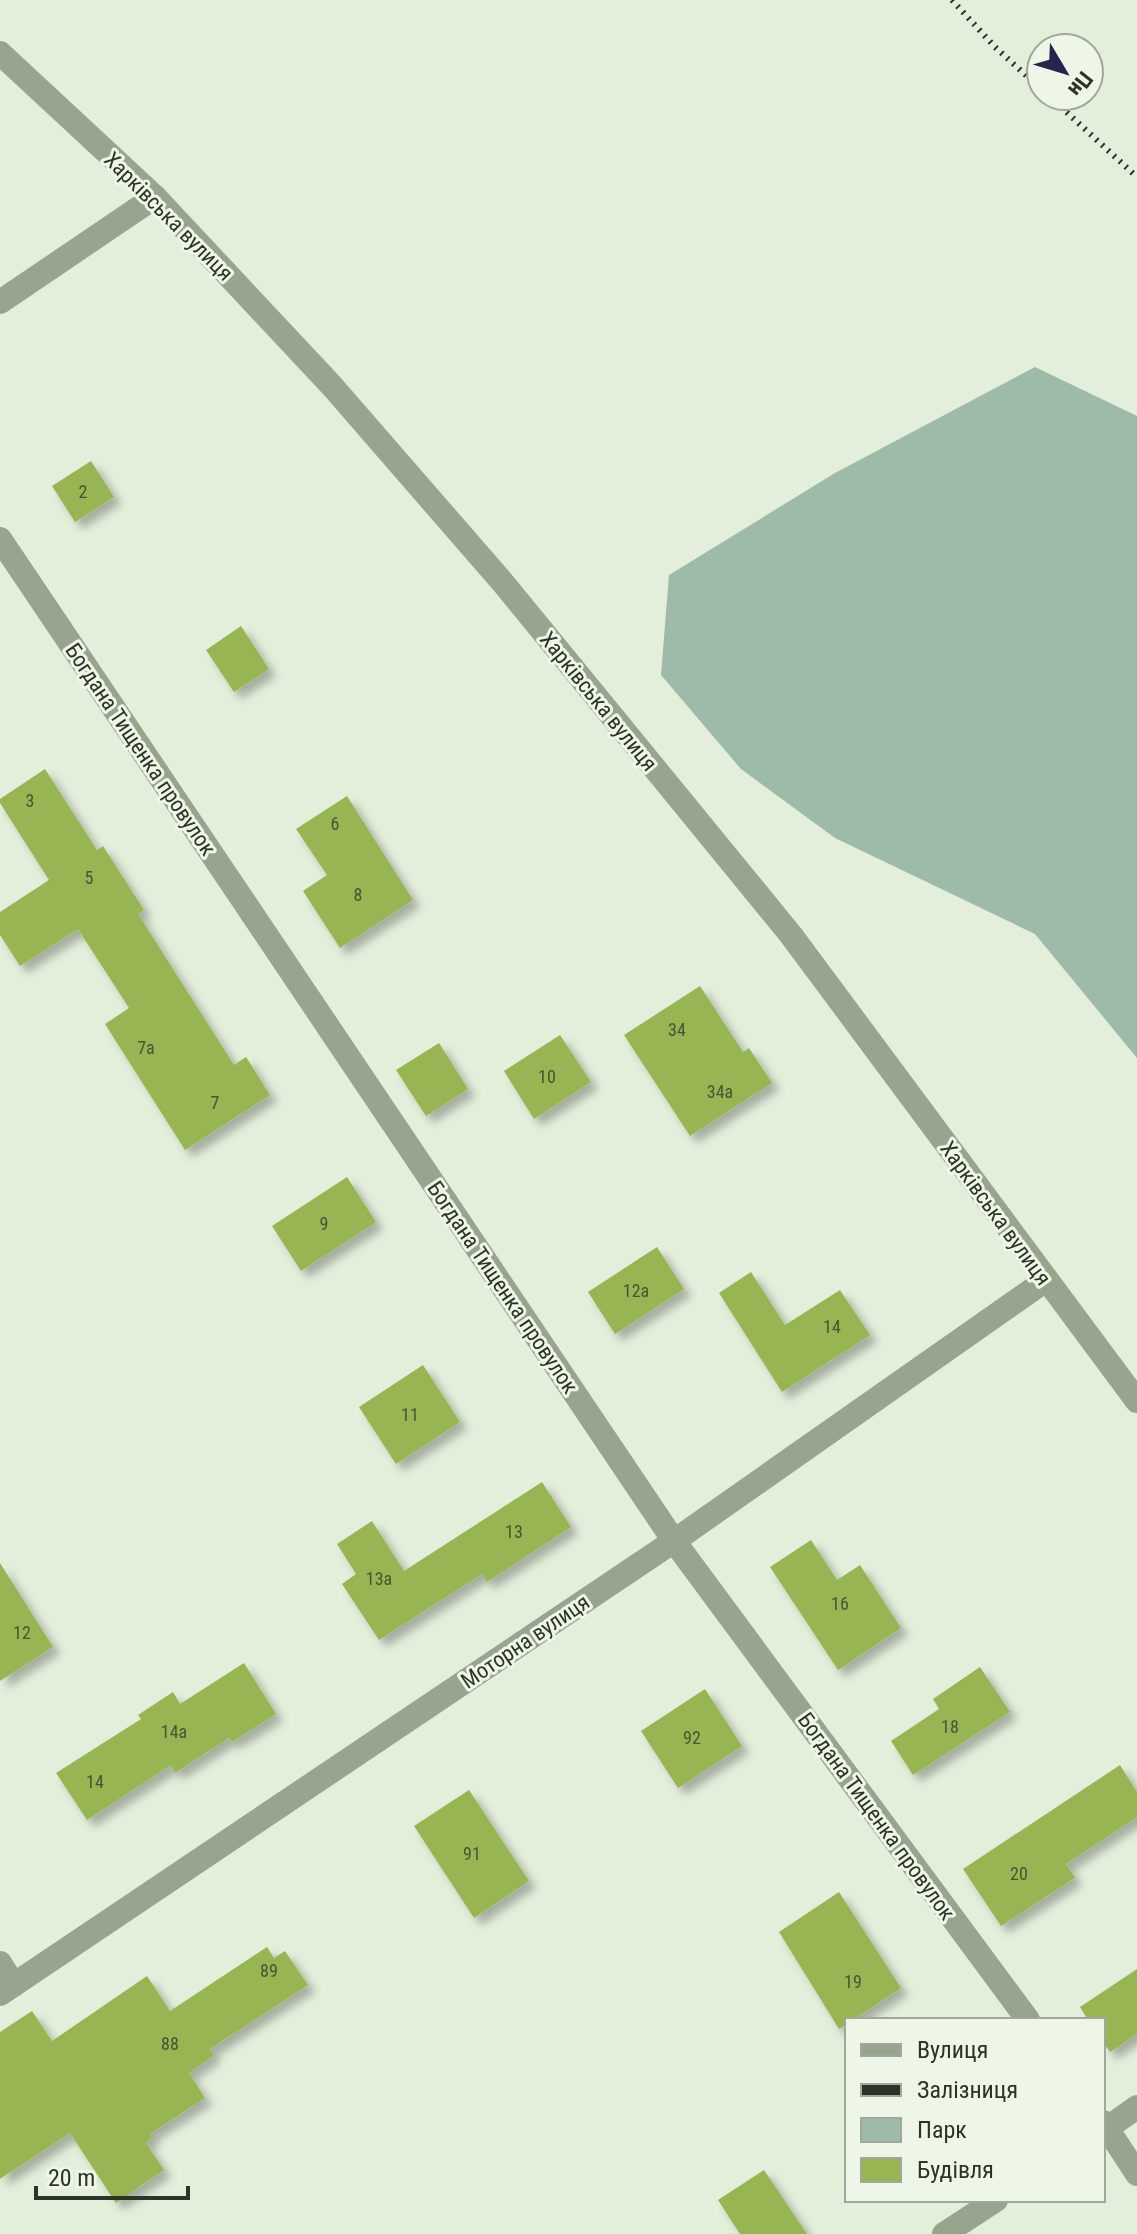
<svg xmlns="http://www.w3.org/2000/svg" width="1137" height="2234" font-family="'Roboto Condensed',sans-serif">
	<defs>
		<filter id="shadow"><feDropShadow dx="7" dy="7" stdDeviation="4" flood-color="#0004"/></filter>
	</defs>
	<rect width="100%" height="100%" fill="#e3eedb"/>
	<path fill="#9ebba9" d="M 1035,367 L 1137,416 L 1137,1058 L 1035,934 L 835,838 L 741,769 L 661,675 L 669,575 L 835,473 Z"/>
	<g fill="#97b552" filter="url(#shadow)">
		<path d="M 91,461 L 114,497 L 75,522 L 52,486 Z"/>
		<path d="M 241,626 L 269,669 L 234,692 L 206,650 Z"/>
		<path d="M 45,769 L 97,850 L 103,846 L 144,910 L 138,914 L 234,1065 L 246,1057 L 270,1095 L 185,1150 L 105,1024 L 129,1008 L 78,929 L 20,966 L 0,935 L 0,912 L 49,880 L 0,803 L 0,799 Z"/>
		<path d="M 347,796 L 413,900 L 340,948 L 303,891 L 327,875 L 296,829 Z"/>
		<path d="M 700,986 L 743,1052 L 749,1048 L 772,1083 L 690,1136 L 624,1035 Z"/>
		<path d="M 560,1035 L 591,1082 L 534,1119 L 504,1071 Z"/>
		<path d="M 439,1043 L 468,1089 L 426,1116 L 396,1070 Z"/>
		<path d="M 347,1177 L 376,1222 L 301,1271 L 272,1226 Z"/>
		<path d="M 657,1247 L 684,1289 L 615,1334 L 588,1292 Z"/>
		<path d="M 751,1272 L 785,1325 L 840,1290 L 870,1335 L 782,1392 L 719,1293 Z"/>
		<path d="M 423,1365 L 460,1422 L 396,1464 L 359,1407 Z"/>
		<path d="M 542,1482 L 571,1527 L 487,1582 L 482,1574 L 379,1640 L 342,1584 L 356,1574 L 337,1544 L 372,1521 L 404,1571 Z"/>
		<path d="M 811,1540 L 837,1580 L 860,1565 L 901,1628 L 838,1670 L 770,1567 Z"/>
		<path d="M 0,1563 L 53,1647 L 0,1681 Z"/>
		<path d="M 244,1663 L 276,1714 L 232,1742 L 229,1738 L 175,1773 L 171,1765 L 87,1820 L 56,1773 L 141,1719 L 138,1715 L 173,1692 L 180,1704 Z"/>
		<path d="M 980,1667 L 1010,1712 L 913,1775 L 891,1741 L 939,1709 L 933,1699 Z"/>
		<path d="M 705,1689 L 742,1746 L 678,1788 L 641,1731 Z"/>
		<path d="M 1120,1765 L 1137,1792 L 1137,1817 L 1066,1864 L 1075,1878 L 1001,1926 L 963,1869 Z"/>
		<path d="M 469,1790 L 529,1881 L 474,1918 L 414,1826 Z"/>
		<path d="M 839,1892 L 901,1988 L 853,2020 L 847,2020 L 847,2024 L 839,2029 L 779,1932 Z"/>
		<path d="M 267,1947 L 274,1958 L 285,1951 L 308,1985 L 210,2049 L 214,2055 L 189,2073 L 205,2098 L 150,2134 L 152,2138 L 146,2143 L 164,2170 L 116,2203 L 70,2133 L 0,2179 L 0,2032 L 32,2011 L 52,2041 L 147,1976 L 170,2011 Z"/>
		<path d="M 1137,1969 L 1137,2034 L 1110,2052 L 1103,2042 L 1103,2020 L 1088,2020 L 1080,2007 Z"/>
		<path d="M 764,2170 L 807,2234 L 740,2234 L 718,2200 Z"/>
	</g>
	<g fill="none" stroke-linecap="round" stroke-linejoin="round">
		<g stroke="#98a48d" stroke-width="24">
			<path d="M 0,53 L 155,197 L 332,386 L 504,584 L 791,935 L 1137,1401"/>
			<path d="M 0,302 L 155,197"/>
			<path d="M 0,539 L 674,1541 L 1028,2020"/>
			<path d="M 0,1963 L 14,1985"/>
			<path d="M 0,1994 L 674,1541 L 1046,1280"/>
			<path d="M 1103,2122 L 1137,2174"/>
			<path d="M 1103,2131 L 1137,2107"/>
			<path d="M 944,2234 L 996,2200"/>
		</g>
		<g stroke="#2e3328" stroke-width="6" stroke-dasharray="2 6" stroke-linecap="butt">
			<path d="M 952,0 L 995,47 L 1041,89"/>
			<path d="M 1049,96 L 1137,177"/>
		</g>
	</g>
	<g text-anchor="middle" stroke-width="6" stroke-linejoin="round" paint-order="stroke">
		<g font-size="18" fill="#485432">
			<text x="83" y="498">2</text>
			<text x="30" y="807">3</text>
			<text x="335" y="830">6</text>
			<text x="89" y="884">5</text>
			<text x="358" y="901">8</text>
			<text x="677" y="1036">34</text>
			<text x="146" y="1054">7а</text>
			<text x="547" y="1083">10</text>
			<text x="720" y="1098">34а</text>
			<text x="215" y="1109">7</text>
			<text x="324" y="1230">9</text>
			<text x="636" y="1297">12а</text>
			<text x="832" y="1333">14</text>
			<text x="410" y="1421">11</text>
			<text x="514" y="1538">13</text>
			<text x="379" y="1585">13а</text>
			<text x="840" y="1610">16</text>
			<text x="22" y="1639">12</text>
			<text x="950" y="1733">18</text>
			<text x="174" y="1738">14а</text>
			<text x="692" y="1744">92</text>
			<text x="95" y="1788">14</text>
			<text x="472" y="1860">91</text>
			<text x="1019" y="1880">20</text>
			<text x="269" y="1977">89</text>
			<text x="853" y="1988">19</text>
			<text x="170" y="2050">88</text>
		</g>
		<g font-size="22" fill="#2e3328" stroke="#edf6e7">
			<text transform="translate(169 216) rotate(45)" y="8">Харківська вулиця</text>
			<text transform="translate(599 701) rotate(51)" y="8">Харківська вулиця</text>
			<text transform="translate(141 749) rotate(56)" y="8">Богдана Тищенка провулок</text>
			<text transform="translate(996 1213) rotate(54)" y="8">Харківська вулиця</text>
			<text transform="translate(503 1287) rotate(56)" y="8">Богдана Тищенка провулок</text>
			<text transform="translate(525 1641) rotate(-34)" y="8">Моторна вулиця</text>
			<text transform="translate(877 1816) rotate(54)" y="8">Богдана Тищенка провулок</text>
		</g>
	</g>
	<rect x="845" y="2018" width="260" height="184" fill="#edf6e7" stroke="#a1a89b" stroke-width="2"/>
	<rect x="861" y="2044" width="40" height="12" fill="#98a48d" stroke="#a1a89b" stroke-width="2"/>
	<text x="917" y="2058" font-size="24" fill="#2e3328">Вулиця</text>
	<rect x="861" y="2084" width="40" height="12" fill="#2e3328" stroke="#a1a89b" stroke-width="2"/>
	<text x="917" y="2098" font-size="24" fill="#2e3328">Залізниця</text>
	<rect x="861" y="2118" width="40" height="24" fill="#9ebba9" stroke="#a1a89b" stroke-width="2"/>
	<text x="917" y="2138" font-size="24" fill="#2e3328">Парк</text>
	<rect x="861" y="2158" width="40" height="24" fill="#97b552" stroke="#a1a89b" stroke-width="2"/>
	<text x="917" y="2178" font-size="24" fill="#2e3328">Будівля</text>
	<g transform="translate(1065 72) rotate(128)"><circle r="38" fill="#edf6e7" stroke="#a1a89b" stroke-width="2"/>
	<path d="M0-6L14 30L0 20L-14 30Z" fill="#29234e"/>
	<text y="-12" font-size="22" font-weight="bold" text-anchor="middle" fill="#2e3328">Пн</text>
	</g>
	<path d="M36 2186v12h152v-12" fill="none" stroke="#2e3328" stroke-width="4"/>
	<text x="48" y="2186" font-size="24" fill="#2e3328" stroke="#edf6e7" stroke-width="6" paint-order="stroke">20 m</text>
</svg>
